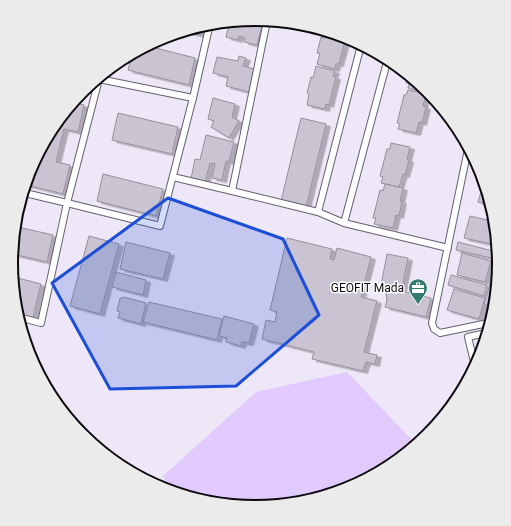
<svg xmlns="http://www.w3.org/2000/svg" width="511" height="526" font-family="Roboto,sans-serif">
	<defs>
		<filter id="shadow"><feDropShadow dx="4.5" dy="2.5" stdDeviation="0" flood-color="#0004"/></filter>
	</defs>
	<rect width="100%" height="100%" fill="#eee7f7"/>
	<path fill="#e1cafd" d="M 347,372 L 416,444 L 349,489 L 255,507 L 171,491 L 163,476 L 256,392 Z"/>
	<g fill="#cac3d2" stroke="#958f9d" filter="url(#shadow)">
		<path d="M 251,19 L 263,22 L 257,45 L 244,42 L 245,38 L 239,36 L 238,40 L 226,37 L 229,24 L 245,21 L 248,22 L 248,20 Z"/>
		<path d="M 202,29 L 201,35 L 187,32 Z"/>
		<path d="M 325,32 L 346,37 L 339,64 L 336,64 L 335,69 L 317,64 L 320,53 L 317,53 L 321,37 L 324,38 Z"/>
		<path d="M 148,46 L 195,58 L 189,85 L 128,70 L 131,58 Z"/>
		<path d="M 239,56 L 246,58 L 243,66 L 254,69 L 249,92 L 226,86 L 228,77 L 213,73 L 217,57 L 238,61 Z"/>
		<path d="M 316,66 L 335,71 L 333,76 L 336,77 L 329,105 L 326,104 L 325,109 L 307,105 L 309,94 L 307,93 L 311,77 L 313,78 Z"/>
		<path d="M 408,76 L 427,89 L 426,93 L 408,88 L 409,83 L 406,83 Z"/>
		<path d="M 408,90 L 426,94 L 423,106 L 426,107 L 422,123 L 419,122 L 416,133 L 398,129 L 400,124 L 397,123 L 404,95 L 406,95 Z"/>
		<path d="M 213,98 L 235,104 L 232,117 L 239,121 L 229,138 L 211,127 L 214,121 L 208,119 Z"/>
		<path d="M 74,103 L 84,105 L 78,132 L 64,129 L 56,162 L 70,165 L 63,194 L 27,185 L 30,169 Z"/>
		<path d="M 118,113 L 178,127 L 172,154 L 112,140 Z"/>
		<path d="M 301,118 L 326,124 L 306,207 L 281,201 Z"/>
		<path d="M 206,135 L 234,142 L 229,162 L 226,161 L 222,180 L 212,178 L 215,164 L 210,163 L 205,182 L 191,179 L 195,159 L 200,160 Z"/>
		<path d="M 391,143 L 410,147 L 407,159 L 409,160 L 405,175 L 403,174 L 399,187 L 381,183 L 383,177 L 380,176 L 387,149 L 390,149 Z"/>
		<path d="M 103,174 L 163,189 L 156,216 L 97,201 Z"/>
		<path d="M 484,182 L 488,205 L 478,202 Z"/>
		<path d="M 385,184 L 403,188 L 400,201 L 402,201 L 399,216 L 396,215 L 393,228 L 374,224 L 376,218 L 373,218 L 380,190 L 383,191 Z"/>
		<path d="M 470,216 L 492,221 L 496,245 L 464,238 Z"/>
		<path d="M 18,227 L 53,235 L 47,262 L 13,254 Z"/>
		<path d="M 89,236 L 119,244 L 100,314 L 70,306 Z"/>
		<path d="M 287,238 L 332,249 L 330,259 L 334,260 L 337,248 L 371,257 L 361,297 L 377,301 L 364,352 L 377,355 L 375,364 L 366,362 L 363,371 L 312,359 L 314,352 L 262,339 L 266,320 L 275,322 L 277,312 L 270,310 Z"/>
		<path d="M 126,242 L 170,253 L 163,279 L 120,269 Z"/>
		<path d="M 458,242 L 493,251 L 491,258 L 456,250 Z"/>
		<path d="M 462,253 L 491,261 L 485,282 L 457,275 Z"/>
		<path d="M 387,254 L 408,258 L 402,289 L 381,285 Z"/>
		<path d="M 495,267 L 499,268 L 491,307 L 484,304 Z"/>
		<path d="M 116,272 L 146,280 L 143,295 L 112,287 Z"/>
		<path d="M 451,275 L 487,285 L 484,296 L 448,285 Z"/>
		<path d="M 14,277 L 41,284 L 33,317 L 21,315 Z"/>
		<path d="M 385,287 L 431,298 L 426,317 L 385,307 L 387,300 Z"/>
		<path d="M 454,289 L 485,298 L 479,319 L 447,310 Z"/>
		<path d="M 124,297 L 146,303 L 141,324 L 118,318 L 120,312 L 117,311 L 120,298 L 123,298 Z"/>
		<path d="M 149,302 L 222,319 L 217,340 L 143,322 Z"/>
		<path d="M 224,316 L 254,324 L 249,343 L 242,342 L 241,346 L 226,342 L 227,338 L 219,336 Z"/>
	</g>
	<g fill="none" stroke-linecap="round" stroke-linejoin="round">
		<g stroke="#655f6c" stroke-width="8">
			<g id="lane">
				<path d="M 267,21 L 232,191 L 318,212 L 344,223 L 448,248"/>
				<path d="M 99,79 L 67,203 L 160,226 L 193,98 L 209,28"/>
				<path d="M 99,79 L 193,98"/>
				<path d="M 468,149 L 432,323 L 434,329 L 440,333 L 488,323"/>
				<path d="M 173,177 L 232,191"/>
				<path d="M 318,212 L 361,45"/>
				<path d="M 344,223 L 387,62"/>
				<path d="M 22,318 L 41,323 L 67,203 L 25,193"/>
				<path d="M 475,366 L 468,337 L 486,333"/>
			</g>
		</g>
		<use href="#lane" stroke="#fff" stroke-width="6"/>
	</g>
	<path fill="#1d4ed8" fill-opacity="0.2" stroke="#1d4ed8" stroke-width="3" stroke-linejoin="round" d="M 168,198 L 283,239 L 319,315 L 236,386 L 110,389 L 52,283 Z"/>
	<defs>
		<g id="office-pin" transform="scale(1)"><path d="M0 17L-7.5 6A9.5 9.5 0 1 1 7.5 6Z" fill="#367b6f" stroke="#fff"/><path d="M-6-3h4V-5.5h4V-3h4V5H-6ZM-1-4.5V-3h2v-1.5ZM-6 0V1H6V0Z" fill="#fff"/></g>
	</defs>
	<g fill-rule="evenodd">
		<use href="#office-pin" x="418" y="288"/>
	</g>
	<g text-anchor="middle" stroke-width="3" stroke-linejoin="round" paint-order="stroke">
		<g font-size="12" fill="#0c0a0f" stroke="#fff" text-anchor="end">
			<text x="404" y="292">GEOFIT Mada</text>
		</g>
	</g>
	<path d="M0 0H511V526H0ZM18 263a237 237 0 1 1 474 0a237 237 0 1 1-474 0Z" fill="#ecebec" fill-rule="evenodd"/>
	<path fill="none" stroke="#0c0a0f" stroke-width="2" d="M18 263a237 237 0 1 1 474 0a237 237 0 1 1-474 0Z"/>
</svg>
